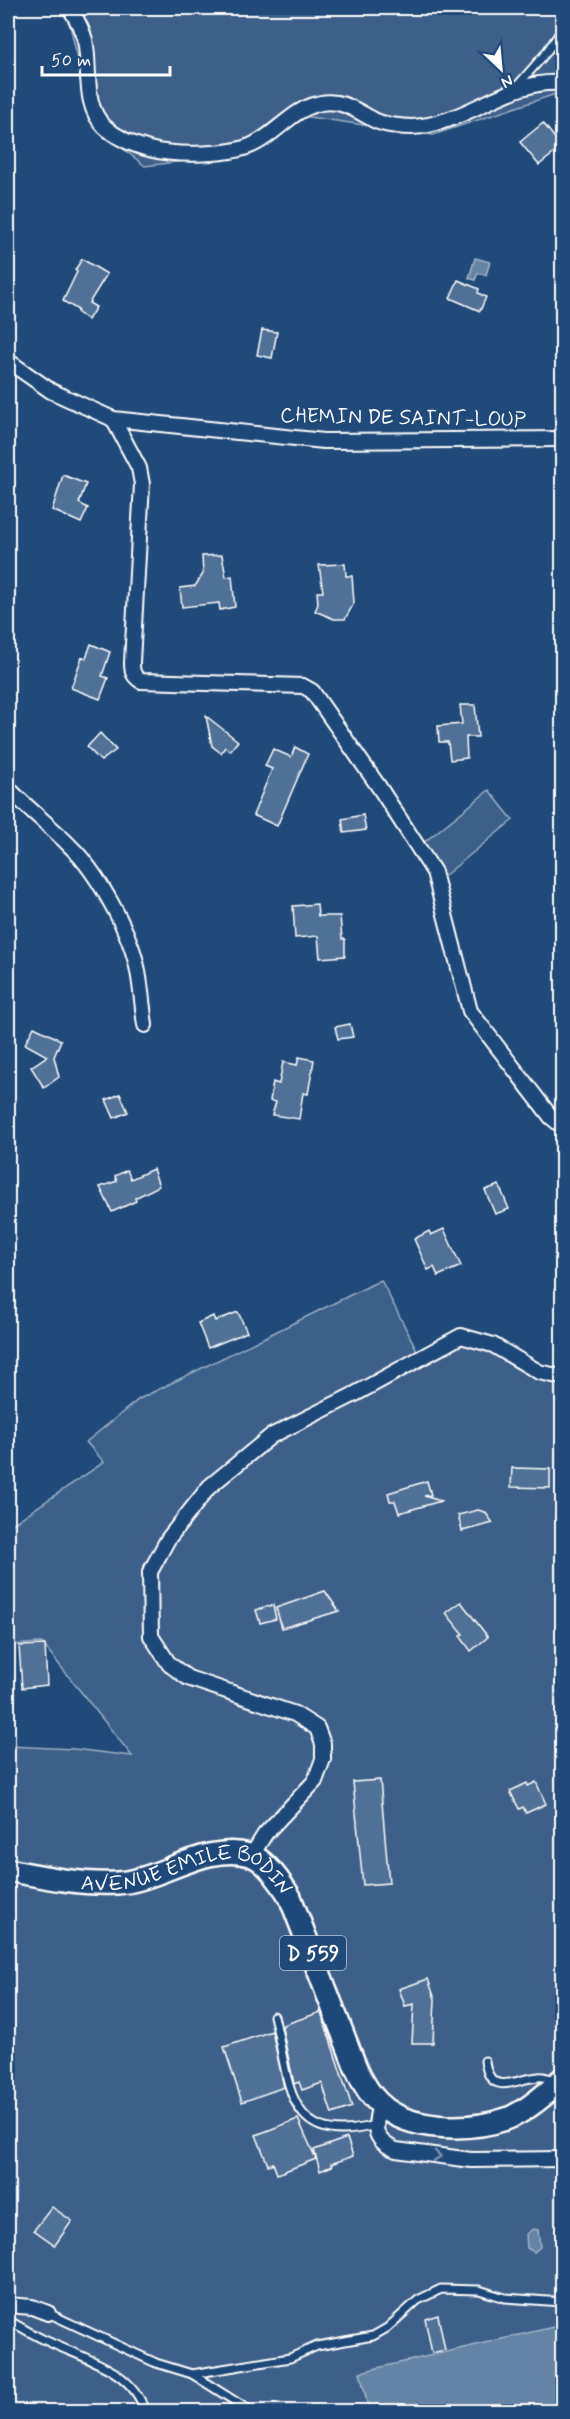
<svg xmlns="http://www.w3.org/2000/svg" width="570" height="2419" font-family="Mynerve,sans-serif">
	<rect width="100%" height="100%" fill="#1f4a7a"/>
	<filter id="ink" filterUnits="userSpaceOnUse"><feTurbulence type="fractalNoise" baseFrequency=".0167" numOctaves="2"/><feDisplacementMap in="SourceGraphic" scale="12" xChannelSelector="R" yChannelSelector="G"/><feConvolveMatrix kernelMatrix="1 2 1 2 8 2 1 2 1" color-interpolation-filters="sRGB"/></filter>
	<g filter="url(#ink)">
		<g fill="#3c618b" stroke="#9eb0c5" stroke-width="1.5">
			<path d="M 66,8 L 562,8 L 562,92 L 433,135 L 302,116 L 223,156 L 145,166 L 93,125 Z"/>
			<path d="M 489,790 L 513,820 L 443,877 L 422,844 Z"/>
			<path d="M 381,1280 L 420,1356 L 480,1336 L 554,1376 L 562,1374 L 562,2411 L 8,2411 L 8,1746 L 74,1749 L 132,1756 L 42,1643 L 8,1645 L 8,1527 L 104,1462 L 86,1442 L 139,1399 Z"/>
		</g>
		<g fill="#6583a4" stroke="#a3b5c8" stroke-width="1.5">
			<path d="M 475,258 L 490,262 L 486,275 L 478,273 L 475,280 L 469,278 Z"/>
			<path d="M 533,2229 L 538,2230 L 540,2247 L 534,2252 L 527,2248 L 526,2234 Z"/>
			<path d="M 562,2325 L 562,2411 L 369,2411 L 360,2372 Z"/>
		</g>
		<g fill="#507197" stroke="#fff" stroke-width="1.5">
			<path d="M 543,123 L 562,147 L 539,165 L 520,142 Z"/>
			<path d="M 82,259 L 107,274 L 89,303 L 96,307 L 88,320 L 77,312 L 78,310 L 63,301 L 77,272 L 75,270 Z"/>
			<path d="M 458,280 L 479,289 L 478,293 L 486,297 L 480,311 L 450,298 Z"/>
			<path d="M 262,330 L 277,332 L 272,358 L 257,355 Z"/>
			<path d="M 63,475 L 86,484 L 79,503 L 88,508 L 81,523 L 52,510 Z"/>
			<path d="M 222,555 L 226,577 L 232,576 L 235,607 L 220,610 L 219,603 L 182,607 L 180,588 L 195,586 L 203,574 L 202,556 Z"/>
			<path d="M 345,564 L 346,576 L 352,576 L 354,603 L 345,619 L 334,619 L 315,611 L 318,604 L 317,592 L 323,592 L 319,565 Z"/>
			<path d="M 91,644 L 110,652 L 102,676 L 108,678 L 100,699 L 71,688 L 82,657 L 86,658 Z"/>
			<path d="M 460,705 L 475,705 L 478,737 L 466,737 L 467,758 L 450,760 L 448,742 L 439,742 L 438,726 L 462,724 Z"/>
			<path d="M 206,716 L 238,741 L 230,751 L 225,747 L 221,753 L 212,746 Z"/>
			<path d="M 100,733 L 116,750 L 101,761 L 87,747 Z"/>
			<path d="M 295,747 L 308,754 L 277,826 L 253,815 L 272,769 L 265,766 L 273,749 L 291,757 Z"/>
			<path d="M 363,815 L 366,830 L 344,833 L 342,819 Z"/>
			<path d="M 317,904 L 318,916 L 340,916 L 342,939 L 345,939 L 345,956 L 320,958 L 318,936 L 295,938 L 293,906 Z"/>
			<path d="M 350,1024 L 353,1037 L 338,1039 L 335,1027 Z"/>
			<path d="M 34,1027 L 61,1040 L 54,1057 L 59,1077 L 44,1088 L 31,1067 L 47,1056 L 25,1044 Z"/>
			<path d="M 299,1057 L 314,1060 L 308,1094 L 303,1093 L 299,1119 L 272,1115 L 276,1102 L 270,1101 L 273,1082 L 279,1084 L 283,1062 L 297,1065 Z"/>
			<path d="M 120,1094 L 128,1112 L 114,1118 L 106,1100 Z"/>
			<path d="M 153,1169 L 159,1186 L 135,1198 L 136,1201 L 112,1212 L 100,1187 L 117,1181 L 115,1176 L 127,1170 L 131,1179 Z"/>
			<path d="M 499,1185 L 509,1209 L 495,1214 L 485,1190 Z"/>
			<path d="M 444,1229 L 461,1266 L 438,1276 L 434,1267 L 428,1270 L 414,1239 L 429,1231 L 431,1235 Z"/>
			<path d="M 238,1312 L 247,1332 L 208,1348 L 198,1323 L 213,1316 L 215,1321 Z"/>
			<path d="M 512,1468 L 550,1469 L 550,1488 L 511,1487 Z"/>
			<path d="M 427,1481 L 431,1495 L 424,1496 L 441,1501 L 399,1513 L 395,1501 L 390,1501 L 388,1493 Z"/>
			<path d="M 478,1510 L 485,1512 L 493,1523 L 462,1531 L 458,1515 Z"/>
			<path d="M 325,1591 L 339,1611 L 282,1628 L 276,1608 Z"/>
			<path d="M 461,1602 L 488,1637 L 471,1651 L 460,1636 L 463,1634 L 446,1613 Z"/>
			<path d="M 273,1605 L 276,1619 L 260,1623 L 256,1610 Z"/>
			<path d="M 45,1645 L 47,1685 L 22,1688 L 19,1646 Z"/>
			<path d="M 380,1780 L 389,1883 L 363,1885 L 353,1782 Z"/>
			<path d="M 536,1782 L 546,1804 L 526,1813 L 523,1807 L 519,1809 L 510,1791 L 527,1783 L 528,1786 Z"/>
			<path d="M 428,1979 L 435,1999 L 433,2043 L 412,2043 L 414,2004 L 405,2006 L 399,1989 Z"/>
			<path d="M 321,2012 L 352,2107 L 332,2114 L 322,2083 L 302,2090 L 299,2082 L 294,2084 L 282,2028 L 283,2025 Z"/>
			<path d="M 272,2031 L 284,2087 L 242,2102 L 224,2047 Z"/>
			<path d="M 298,2119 L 316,2159 L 277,2174 L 273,2163 L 268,2165 L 256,2135 Z"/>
			<path d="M 347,2138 L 353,2156 L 331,2164 L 332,2166 L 320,2171 L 314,2150 Z"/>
			<path d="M 52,2207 L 72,2221 L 55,2245 L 34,2230 Z"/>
			<path d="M 438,2315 L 445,2350 L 432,2353 L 425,2319 Z"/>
		</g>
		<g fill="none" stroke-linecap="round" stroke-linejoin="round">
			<g stroke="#fff" stroke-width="11">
				<g id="lane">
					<path d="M 517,86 L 545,54 L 562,30"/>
					<path d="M 274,2016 C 290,2078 283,2150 375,2125"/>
					<path d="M 485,2061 C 490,2098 514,2079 538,2077 C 545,2076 550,2079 557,2082"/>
					<path d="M 48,2313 L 156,2363 L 192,2374 L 290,2358 L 317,2346 L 373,2336 L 387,2328 L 418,2300 L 441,2289 L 479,2290 L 505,2298 L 562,2302"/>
					<path d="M 8,2320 C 21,2327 35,2336 49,2342 C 84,2359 133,2369 145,2412"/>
					<path d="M 192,2374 L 252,2412"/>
				</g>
			</g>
			<g stroke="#fff" stroke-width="18">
				<g id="street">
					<path d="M 70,8 C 76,18 82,28 85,40 C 91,68 82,106 105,127 C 116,137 134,145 149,149 C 174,156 234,156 256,143 C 279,131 294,108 321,103 C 343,99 358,112 376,121 C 385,125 402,127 412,127 C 466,125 508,78 562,83"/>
					<path d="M 8,361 L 51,391 L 113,419 L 324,441 L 562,439"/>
					<path d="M 113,419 L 139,468 L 142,484 L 132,662 C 132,672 133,676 141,681 L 303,686 L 312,691 L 379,787 L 434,872 L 470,1011 L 551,1117 L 562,1126"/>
					<path d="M 8,788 C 28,809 51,826 71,847 C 97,872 127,927 136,962 C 141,982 142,1004 145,1025"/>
					<path d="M 252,1855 L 265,1834 L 315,1781 L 323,1759 L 323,1744 L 317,1728 L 295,1714 L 188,1678 L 169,1664 L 151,1636 L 150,1572 L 168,1539 L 209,1487 L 271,1436 L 355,1394 L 461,1336 L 493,1345 L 539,1372 L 562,1377"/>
					<path d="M 380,2104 C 374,2127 372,2140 396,2150 L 471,2160 L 562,2159"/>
					<path d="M 8,2305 L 32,2307 L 48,2313"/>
				</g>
			</g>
			<g stroke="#fff" stroke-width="26">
				<g id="primary">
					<path id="s1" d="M 8,1870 C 43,1877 81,1885 117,1883 C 160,1881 205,1842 250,1855 C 265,1859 282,1884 290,1897 L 356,2068 C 362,2081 368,2093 379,2103 C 408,2132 470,2131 506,2119 C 524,2113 549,2092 562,2079"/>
				</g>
			</g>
			<use href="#lane" stroke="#1f4a7a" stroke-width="7"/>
			<use href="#street" stroke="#1f4a7a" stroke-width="14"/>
			<use href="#primary" stroke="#1f4a7a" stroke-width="21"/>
		</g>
		<defs><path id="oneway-chevron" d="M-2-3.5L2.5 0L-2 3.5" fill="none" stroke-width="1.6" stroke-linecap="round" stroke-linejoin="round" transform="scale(1.5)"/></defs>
		<use stroke="#7992af" href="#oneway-chevron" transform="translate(437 2156) rotate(7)"/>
	</g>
	<g text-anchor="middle" stroke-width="5" stroke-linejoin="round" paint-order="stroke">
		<rect fill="#1f4a7a" stroke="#bcc9d7" stroke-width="1.5" x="280" y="1936" width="66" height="34" rx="4.5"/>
		<g font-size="20" font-weight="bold" fill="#fff">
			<text x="313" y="1960">D 559</text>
		</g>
		<g font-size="21" fill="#fff" stroke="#1f4a7a">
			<text transform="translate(403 417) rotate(1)" y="7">CHEMIN DE SAINT-LOUP</text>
			<text dy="7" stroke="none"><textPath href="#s1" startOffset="188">AVENUE ÉMILE BODIN</textPath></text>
		</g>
	</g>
	<rect width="570" height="2419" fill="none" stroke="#1f4a7a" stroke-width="30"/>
	<rect x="15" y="15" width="540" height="2389" fill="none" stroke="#fff" stroke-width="2" filter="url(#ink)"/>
	<g transform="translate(501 69) rotate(154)" stroke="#1f4a7a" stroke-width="4.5" paint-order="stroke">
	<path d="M0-4.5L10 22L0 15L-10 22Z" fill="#ffffff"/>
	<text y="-9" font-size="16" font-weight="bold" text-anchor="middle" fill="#ffffff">N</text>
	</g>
	<path d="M42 66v9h128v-9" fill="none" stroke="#ffffff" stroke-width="3"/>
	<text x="51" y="66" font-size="18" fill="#ffffff" stroke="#1f4a7a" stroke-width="4.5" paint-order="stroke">50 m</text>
</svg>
